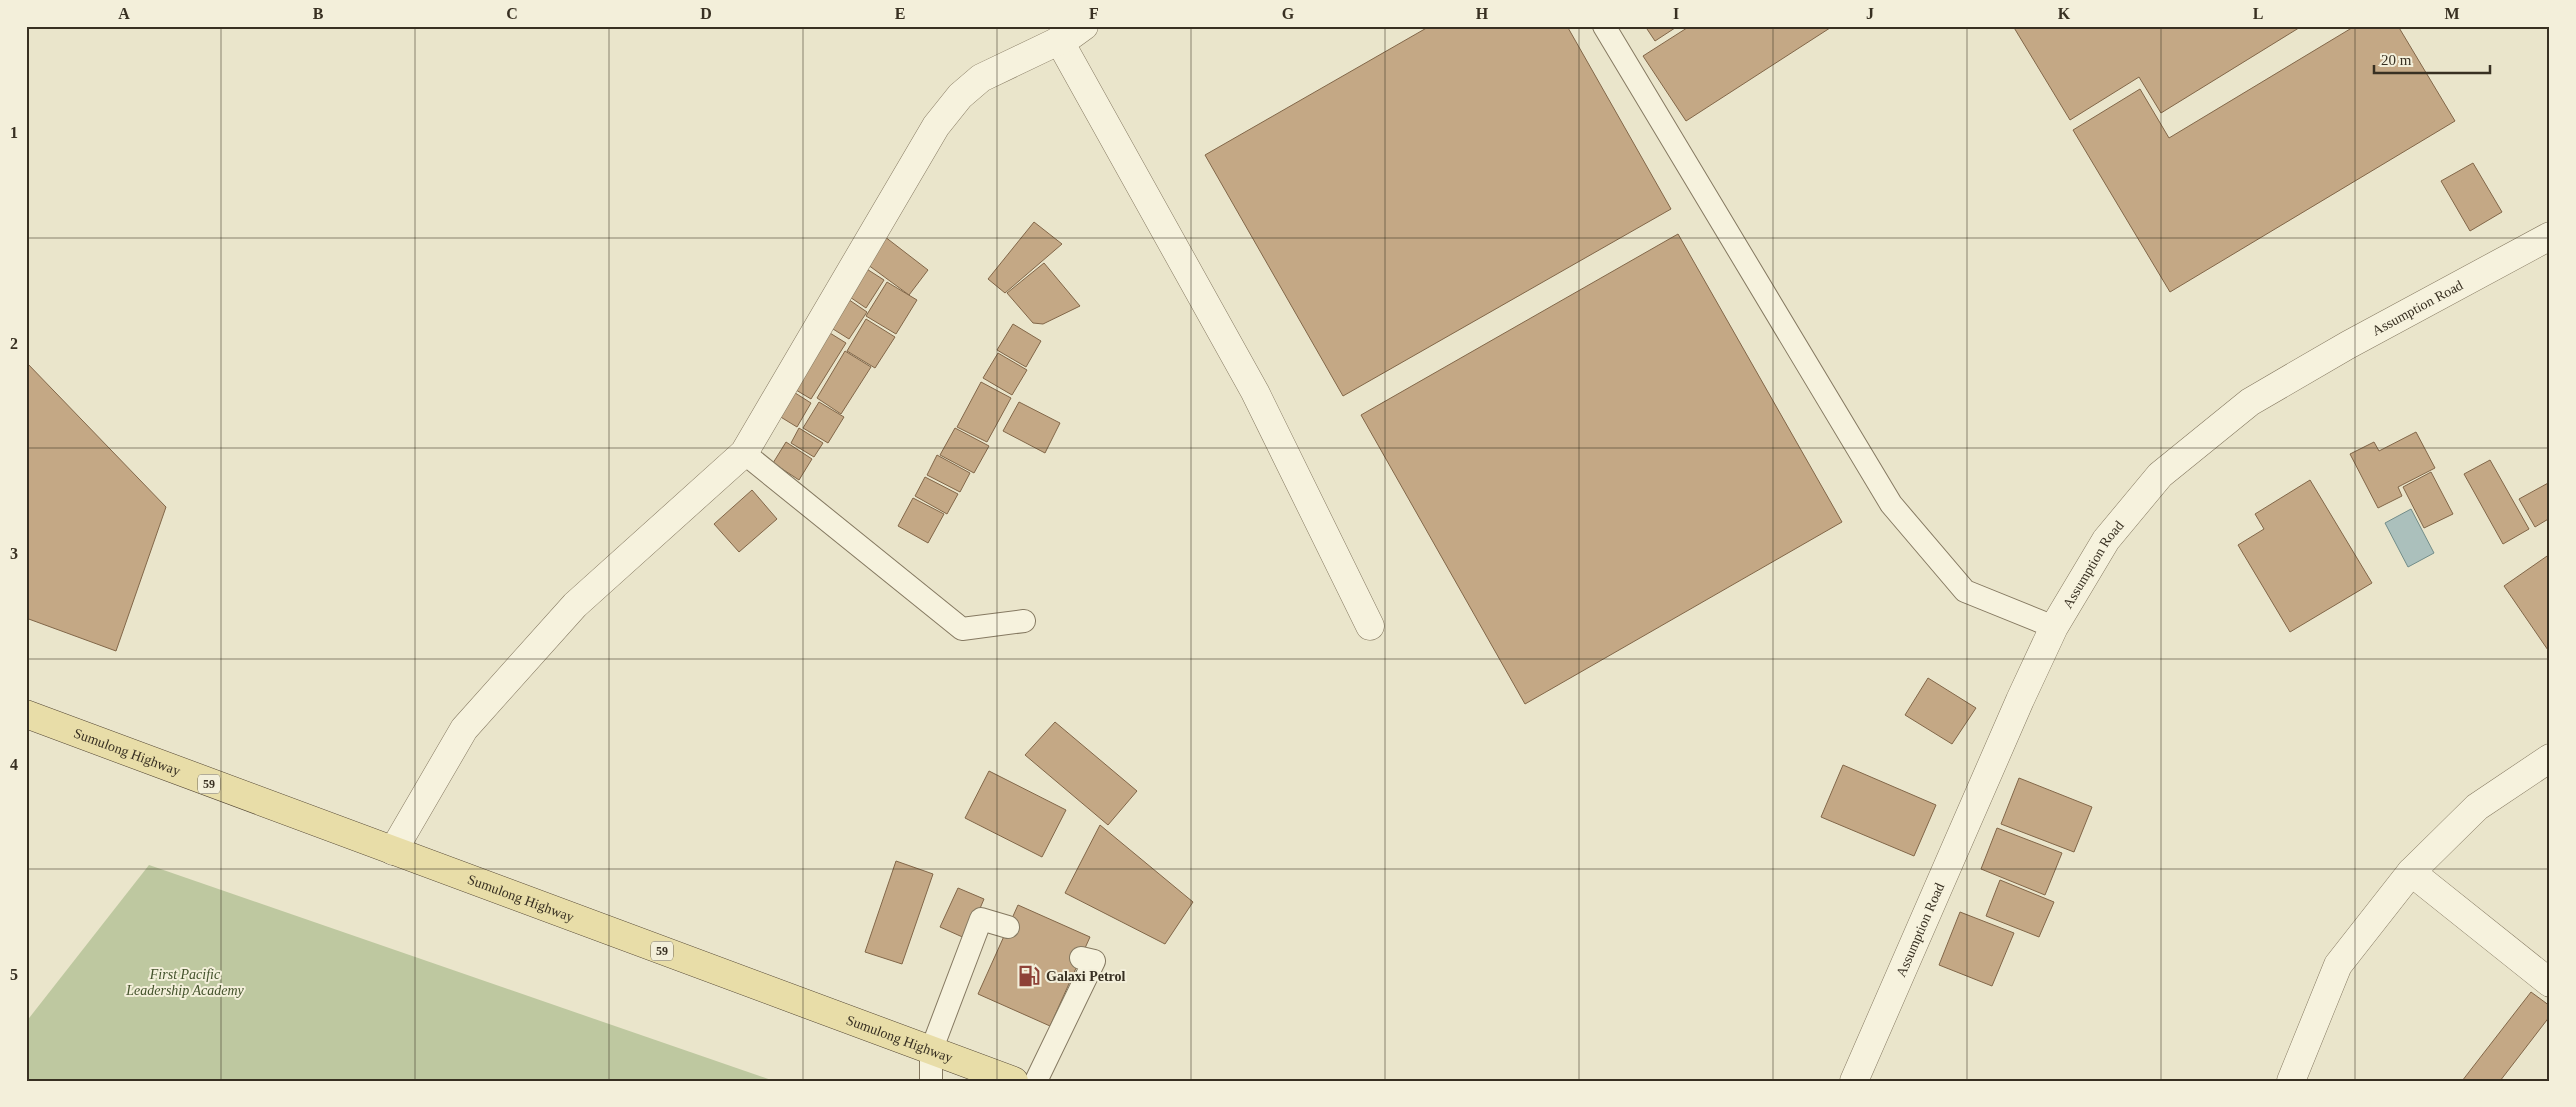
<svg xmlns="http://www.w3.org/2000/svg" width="2576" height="1107" font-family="'Times New Roman',serif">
	<rect width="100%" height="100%" fill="#eae5cb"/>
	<path fill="#bec8a0" d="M 149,865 L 774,1081 L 26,1081 L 26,1022 Z"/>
	<path fill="#abc0bc" stroke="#728d8a" d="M 2411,509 L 2434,553 L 2408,567 L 2385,523 Z"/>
	<g fill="#c4a885" stroke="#826749">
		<path d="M 1430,26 L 1567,26 L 1671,209 L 1343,396 L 1205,155 Z"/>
		<path d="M 1645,26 L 1678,26 L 1655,41 Z"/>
		<path d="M 1690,26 L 1833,26 L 1686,121 L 1643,56 Z"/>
		<path d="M 2013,26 L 2302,26 L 2161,113 L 2139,77 L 2070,120 Z"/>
		<path d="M 2355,26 L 2398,26 L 2455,121 L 2170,292 L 2073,130 L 2140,89 L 2169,138 Z"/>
		<path d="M 2473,163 L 2502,212 L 2470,231 L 2441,181 Z"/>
		<path d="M 1034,222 L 1062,244 L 1005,293 L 988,279 Z"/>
		<path d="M 880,233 L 928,270 L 909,295 L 860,259 Z"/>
		<path d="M 1678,234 L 1842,522 L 1525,704 L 1361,415 Z"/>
		<path d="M 1044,263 L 1080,306 L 1043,324 L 1033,323 L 1007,293 Z"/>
		<path d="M 862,266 L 884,280 L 866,308 L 844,293 Z"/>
		<path d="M 887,282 L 917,300 L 896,334 L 866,316 Z"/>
		<path d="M 836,291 L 867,312 L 849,339 L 817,319 Z"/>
		<path d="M 866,319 L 895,337 L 875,368 L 847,351 Z"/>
		<path d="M 1013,324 L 1041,341 L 1026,367 L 997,350 Z"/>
		<path d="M 817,325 L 846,343 L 811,399 L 781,381 Z"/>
		<path d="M 845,351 L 871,367 L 841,414 L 817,398 Z"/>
		<path d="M 998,353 L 1027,370 L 1012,395 L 983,378 Z"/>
		<path d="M 26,362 L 166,507 L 116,651 L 26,618 Z"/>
		<path d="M 981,382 L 1011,398 L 987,442 L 957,427 Z"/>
		<path d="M 781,384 L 811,403 L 797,427 L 766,408 Z"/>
		<path d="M 819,402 L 844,417 L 828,443 L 803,428 Z"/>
		<path d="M 1019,402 L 1060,423 L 1045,453 L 1003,431 Z"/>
		<path d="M 799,428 L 823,443 L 814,457 L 791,443 Z"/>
		<path d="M 955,428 L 989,446 L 974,473 L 940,455 Z"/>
		<path d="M 2416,432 L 2435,468 L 2398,487 L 2402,496 L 2378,508 L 2350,454 L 2374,442 L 2379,451 Z"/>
		<path d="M 786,442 L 812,459 L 799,480 L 773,463 Z"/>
		<path d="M 937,455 L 970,473 L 960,492 L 927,475 Z"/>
		<path d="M 2490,460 L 2529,529 L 2503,544 L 2464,474 Z"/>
		<path d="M 2431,472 L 2453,514 L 2424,528 L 2403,487 Z"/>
		<path d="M 925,477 L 958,494 L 947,514 L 915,496 Z"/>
		<path d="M 2310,480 L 2372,583 L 2290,632 L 2238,545 L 2264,529 L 2255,514 Z"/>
		<path d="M 2550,482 L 2550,518 L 2535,527 L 2519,499 Z"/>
		<path d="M 752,490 L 777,519 L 739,552 L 714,524 Z"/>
		<path d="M 913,498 L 944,514 L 928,543 L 898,526 Z"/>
		<path d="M 2550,554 L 2550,653 L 2504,586 Z"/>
		<path d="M 1928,678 L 1976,708 L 1952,744 L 1905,715 Z"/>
		<path d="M 1055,722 L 1137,791 L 1108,825 L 1025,755 Z"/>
		<path d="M 1843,765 L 1936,805 L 1914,856 L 1821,817 Z"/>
		<path d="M 989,771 L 1066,810 L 1042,857 L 965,818 Z"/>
		<path d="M 2019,778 L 2092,807 L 2074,852 L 2001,824 Z"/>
		<path d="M 1100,825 L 1193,902 L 1165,944 L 1065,893 Z"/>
		<path d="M 1997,828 L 2062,853 L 2045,895 L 1981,869 Z"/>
		<path d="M 896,861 L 933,874 L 902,964 L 865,952 Z"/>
		<path d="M 2000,880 L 2054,902 L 2039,937 L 1986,916 Z"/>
		<path d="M 958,888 L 984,899 L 967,939 L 940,927 Z"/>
		<path d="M 1018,905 L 1090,937 L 1050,1026 L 978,994 Z"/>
		<path d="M 1960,912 L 2014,933 L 1992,986 L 1939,965 Z"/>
		<path d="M 2531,992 L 2550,1006 L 2550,1016 L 2500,1081 L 2462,1081 Z"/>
	</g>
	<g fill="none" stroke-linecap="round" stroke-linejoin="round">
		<g stroke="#857961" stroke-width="24">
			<g id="lane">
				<path d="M 1604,26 L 1891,504 L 1965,591 L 2054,627"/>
				<path d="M 744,453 L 962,629 L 1024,621"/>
				<path d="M 931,1081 L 931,1051 L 981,919 L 1008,927"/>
				<path d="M 1036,1081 L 1094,961 L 1081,958"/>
			</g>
		</g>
		<g stroke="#857961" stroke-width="29">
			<g id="street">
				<path d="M 1059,40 L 1255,392 L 1370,626"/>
				<path d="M 393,851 L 464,729 L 575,605 L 744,453 L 936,126 L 960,96 L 981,78 L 1073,34 L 1084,26"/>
				<path d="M 2411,872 L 2550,983"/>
				<path id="s1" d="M 1854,1081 L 2020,700 L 2054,627 L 2106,540 L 2160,475 L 2250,402 L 2348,345 L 2550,236"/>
				<path d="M 2291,1081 L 2338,965 L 2411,872 L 2477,807 L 2550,758"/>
			</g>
		</g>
		<g stroke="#544734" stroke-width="29">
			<g id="primary">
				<path id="s2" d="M 26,714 L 1014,1081"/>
			</g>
		</g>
		<use href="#lane" stroke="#f6f2dd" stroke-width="22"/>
		<use href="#street" stroke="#f6f2dd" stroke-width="28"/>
		<use href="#primary" stroke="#e8dda8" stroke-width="28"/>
	</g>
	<path fill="none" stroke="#383022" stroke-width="1" stroke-opacity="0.55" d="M 221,26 L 221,1081M 415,26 L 415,1081M 609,26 L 609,1081M 803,26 L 803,1081M 997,26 L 997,1081M 1191,26 L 1191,1081M 1385,26 L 1385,1081M 1579,26 L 1579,1081M 1773,26 L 1773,1081M 1967,26 L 1967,1081M 2161,26 L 2161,1081M 2355,26 L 2355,1081M 26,238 L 2550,238M 26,448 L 2550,448M 26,659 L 2550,659M 26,869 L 2550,869"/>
	<defs>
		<g id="fuel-bare" transform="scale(1.725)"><path d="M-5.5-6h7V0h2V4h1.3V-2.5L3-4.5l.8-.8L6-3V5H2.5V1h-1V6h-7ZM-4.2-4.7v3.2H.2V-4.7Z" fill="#8e4237" stroke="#f3efda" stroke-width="2.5" paint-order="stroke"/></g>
	</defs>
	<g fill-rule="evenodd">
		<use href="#fuel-bare" x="1029" y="976"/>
	</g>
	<g text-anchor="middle" stroke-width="4" stroke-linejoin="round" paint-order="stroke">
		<g fill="#f3efda" stroke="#706959" stroke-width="1">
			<rect x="198" y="774.5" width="22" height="19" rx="4"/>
			<rect x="651" y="941.5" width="22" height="19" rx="4"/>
		</g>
		<g font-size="12" font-weight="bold" fill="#383022">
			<text x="209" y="788">59</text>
			<text x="662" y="955">59</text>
		</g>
		<g font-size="14" fill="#383022" stroke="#f3efda">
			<text dy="5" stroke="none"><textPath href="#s1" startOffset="990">Assumption Road</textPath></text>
			<text dy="5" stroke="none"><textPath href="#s1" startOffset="570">Assumption Road</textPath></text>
			<text dy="5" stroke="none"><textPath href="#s2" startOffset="108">Sumulong Highway</textPath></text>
			<text dy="5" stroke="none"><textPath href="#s2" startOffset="528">Sumulong Highway</textPath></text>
			<text dy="5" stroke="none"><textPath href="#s1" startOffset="165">Assumption Road</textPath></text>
			<text dy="5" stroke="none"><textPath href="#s2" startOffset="932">Sumulong Highway</textPath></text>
		</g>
		<g font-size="14" font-style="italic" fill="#43522b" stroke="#f3efda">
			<text x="185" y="979">First Pacific<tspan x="185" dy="16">Leadership Academy</tspan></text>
		</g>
		<g font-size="14" font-weight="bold" fill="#383022" stroke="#f3efda" text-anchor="start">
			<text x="1046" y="981">Galaxi Petrol</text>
		</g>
	</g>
	<rect width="2576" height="1107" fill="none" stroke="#f3efda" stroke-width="55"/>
	<path d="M2374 65v8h116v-8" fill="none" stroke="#383022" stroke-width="2.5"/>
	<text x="2381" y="65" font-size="15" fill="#383022" stroke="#f3efda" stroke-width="4" paint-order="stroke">20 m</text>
	<rect x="28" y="28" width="2520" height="1052" fill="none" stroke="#383022" stroke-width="2"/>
	<g font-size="16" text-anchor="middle" font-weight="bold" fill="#383022">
		<text x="124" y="19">A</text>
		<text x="318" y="19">B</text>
		<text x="512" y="19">C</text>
		<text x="706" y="19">D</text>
		<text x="900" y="19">E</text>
		<text x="1094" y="19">F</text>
		<text x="1288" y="19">G</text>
		<text x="1482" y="19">H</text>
		<text x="1676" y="19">I</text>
		<text x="1870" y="19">J</text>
		<text x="2064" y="19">K</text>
		<text x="2258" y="19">L</text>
		<text x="2452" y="19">M</text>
		<text x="14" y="138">1</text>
		<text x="14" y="349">2</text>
		<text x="14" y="559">3</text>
		<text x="14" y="770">4</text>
		<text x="14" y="980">5</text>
	</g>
</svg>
